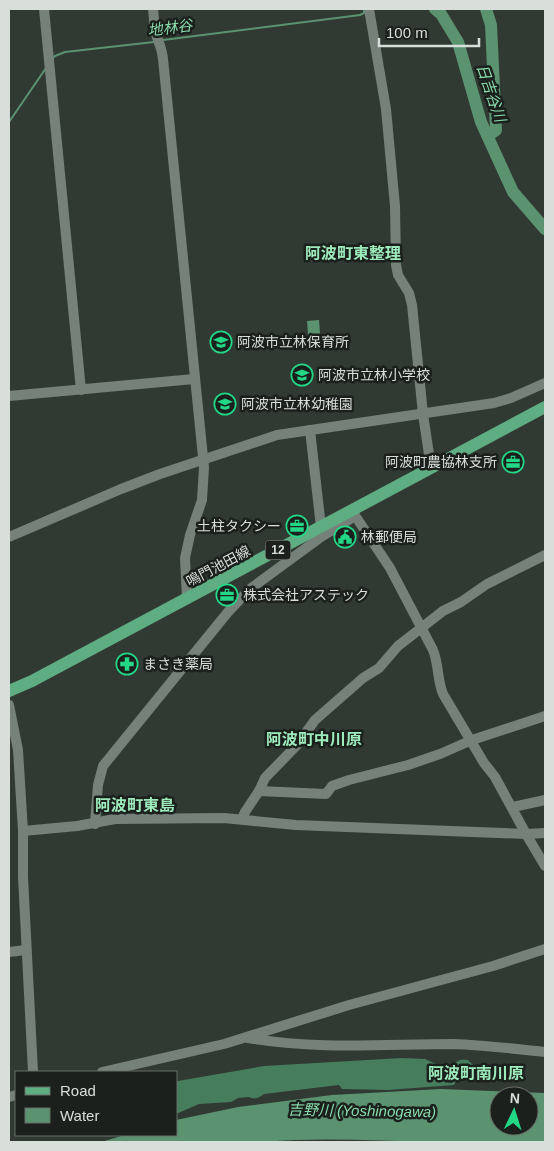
<svg xmlns="http://www.w3.org/2000/svg" width="554" height="1151" font-family="Arial,'Noto Sans JP',sans-serif">
	<rect width="100%" height="100%" fill="#303a33"/>
	<path fill="#467d5d" d="M 402,1058 L 425,1059 L 436,1064 L 452,1067 C 457,1060 460,1059 468,1060 L 473,1065 L 473,1074 L 467,1078 L 457,1078 L 454,1085 L 388,1090 L 342,1089 L 339,1085 L 264,1094 C 259,1098 254,1100 249,1097 L 238,1098 L 231,1102 L 199,1104 L 176,1114 L 176,1081 L 178,1081 L 264,1066 Z"/>
	<g fill="#5b9371" fill-rule="evenodd">
		<path d="M 319,320 L 321,346 L 309,346 L 307,321 Z"/>
		<path d="M 441,1089 L 545,1093 L 545,1142 C 508,1142 471,1143 434,1142 C 377,1141 321,1137 264,1142 L 101,1142 L 125,1135 L 176,1135 L 176,1120 L 238,1107 L 332,1095 ZM 499,1096 L 529,1096 L 529,1126 L 499,1126 Z"/>
	</g>
	<g fill="none" stroke-linecap="round" stroke-linejoin="round">
		<g stroke="#5b9371" stroke-width="2">
			<path d="M 163,40 L 360,15 L 364,13 L 364,9"/>
			<path d="M 53,58 L 55,56 L 65,52 L 154,42"/>
			<path d="M 9,122 L 46,68"/>
		</g>
		<g stroke="#5b9371" stroke-width="12">
			<path d="M 435,9 L 441,14 L 458,42 L 481,122 L 513,192 L 545,229"/>
			<path d="M 486,9 L 491,25 L 496,130 L 489,135"/>
		</g>
		<g stroke="#758179" stroke-width="10">
			<path d="M 44,9 L 81,390"/>
			<path d="M 153,9 C 154,17 154,26 156,34 C 159,44 162,48 163,59 L 204,467 L 202,500 L 190,535 L 185,558 L 187,599"/>
			<path d="M 369,9 L 386,109 L 395,206 L 396,265 L 398,275 L 409,293 L 412,305 L 423,414 L 431,468"/>
			<path d="M 9,396 L 194,379"/>
			<path d="M 310,430 L 321,527"/>
			<path d="M 352,511 L 390,568 L 433,650 C 439,665 437,679 443,694 L 484,763 L 495,777 L 526,834 L 545,866"/>
			<path d="M 9,537 L 121,489 L 160,474 L 277,435 L 494,403 L 511,398 L 545,383"/>
			<path d="M 9,705 L 18,750 L 23,831 L 23,877 L 33,1072"/>
			<path d="M 259,791 L 326,794 L 332,786 L 349,780 L 408,765 L 440,754 L 472,740 L 545,716"/>
			<path d="M 513,807 L 545,800"/>
			<path d="M 242,819 L 245,812 L 259,791 L 265,778 L 297,745 L 315,720 L 363,678 L 379,668 L 398,646 L 443,611 L 461,602 L 487,584 L 545,555"/>
			<path d="M 95,824 L 98,785 L 103,766 L 228,612 L 250,589 L 321,537 L 355,516"/>
			<path d="M 23,831 L 77,826 L 115,819 L 224,818 L 296,825 L 526,834 L 545,833"/>
			<path d="M 9,952 L 26,950"/>
			<path d="M 248,1038 C 318,1050 384,1044 454,1044 C 484,1045 515,1049 545,1052"/>
			<path d="M 102,1072 L 224,1044 L 349,1005 L 493,966 L 545,949"/>
			<path d="M 9,1097 L 16,1095"/>
		</g>
		<path stroke="#5fad83" stroke-width="12" d="M 9,691 L 32,681 L 545,407"/>
	</g>
	<defs>
		<g id="school-ring" transform="scale(1.125)"><circle r="9.5" fill="#1b201d" stroke="#22d887" stroke-width="1.5"/><path d="M0-5L7-2L0 1L-7-2ZM-4 1L0 2.5L4 1V4Q0 6-4 4Z" fill="#22d887"/></g>
		<g id="office-ring" transform="scale(1.125)"><circle r="9.5" fill="#1b201d" stroke="#22d887" stroke-width="1.5"/><path d="M-6-3h4V-5.5h4V-3h4V5H-6ZM-1-4.5V-3h2v-1.5ZM-6 0V1H6V0Z" fill="#22d887"/></g>
		<g id="civic-ring" transform="scale(1.125)"><circle r="9.5" fill="#1b201d" stroke="#22d887" stroke-width="1.5"/><path d="M-.6-6.5H3V-4.5H.6V-3L4-1V1h2V6H-6V1h2V-1L-.6-3ZM-1.2 2.5V6h2.4V2.5Z" fill="#22d887"/></g>
		<g id="pharmacy-ring" transform="scale(1.125)"><circle r="9.5" fill="#1b201d" stroke="#22d887" stroke-width="1.5"/><path d="M-2-6h4v4h4v4h-4v4h-4v-4h-4v-4h4Z" fill="#22d887"/></g>
	</defs>
	<g fill-rule="evenodd">
		<use href="#school-ring" x="221" y="342"/>
		<use href="#school-ring" x="302" y="375"/>
		<use href="#school-ring" x="225" y="404"/>
		<use href="#office-ring" x="513" y="462"/>
		<use href="#office-ring" x="297" y="526"/>
		<use href="#civic-ring" x="345" y="537"/>
		<use href="#office-ring" x="227" y="595"/>
		<use href="#pharmacy-ring" x="127" y="664"/>
	</g>
	<g text-anchor="middle" stroke-width="5" stroke-linejoin="round" paint-order="stroke">
		<rect fill="#1b201d" stroke="#9fa5a1" stroke-width="1" x="265.5" y="540.5" width="25" height="19" rx="4"/>
		<g font-size="12" font-weight="bold" fill="#d8deda">
			<text x="278" y="554">12</text>
		</g>
		<g font-size="14" fill="#d8deda" stroke="#1b201d" text-anchor="start">
			<text x="237" y="347">阿波市立林保育所</text>
			<text x="318" y="380">阿波市立林小学校</text>
			<text x="241" y="409">阿波市立林幼稚園</text>
			<text x="497" y="467" text-anchor="end">阿波町農協林支所</text>
			<text x="281" y="531" text-anchor="end">土柱タクシー</text>
			<text x="361" y="542">林郵便局</text>
			<text x="243" y="600">株式会社アステック</text>
			<text x="143" y="669">まさき薬局</text>
		</g>
		<g font-size="14" fill="#d8deda" stroke="#1b201d">
			<text transform="translate(218 566) rotate(-28)" y="5">鳴門池田線</text>
		</g>
		<g font-size="15" font-style="italic" fill="#89ddab" stroke="#1b201d">
			<text transform="translate(170 28) rotate(-7)" y="5">地林谷</text>
			<text transform="translate(491 93) rotate(71)" y="5">日吉谷川</text>
			<text transform="translate(362 1111) rotate(1)" y="5">吉野川 (Yoshinogawa)</text>
		</g>
		<g font-size="16" font-weight="bold" fill="#9deabb" stroke="#1b201d">
			<text x="353" y="259">阿波町東整理</text>
			<text x="314" y="745">阿波町中川原</text>
			<text x="135" y="811">阿波町東島</text>
			<text x="476" y="1079">阿波町南川原</text>
		</g>
	</g>
	<rect width="554" height="1151" fill="none" stroke="#d8deda" stroke-width="20"/>
	<rect x="15" y="1071" width="162" height="65" fill="#1b201d" stroke="#676c69"/>
	<rect x="25" y="1087" width="25" height="8" fill="#5fad83" stroke="#676c69"/>
	<text x="60" y="1096" font-size="15" fill="#d8deda">Road</text>
	<rect x="25" y="1108" width="25" height="15" fill="#5b9371" stroke="#676c69"/>
	<text x="60" y="1121" font-size="15" fill="#d8deda">Water</text>
	<g transform="translate(514 1111) rotate(4)"><circle r="24" fill="#1b201d" stroke="#676c69"/>
	<path d="M0-4L9 19L0 12L-9 19Z" fill="#22d887"/>
	<text y="-8" font-size="14" font-weight="bold" text-anchor="middle" fill="#d8deda">N</text>
	</g>
	<path d="M379 38v8h100v-8" fill="none" stroke="#d8deda" stroke-width="2.5"/>
	<text x="386" y="38" font-size="15" fill="#d8deda" stroke="#1b201d" stroke-width="4" paint-order="stroke">100 m</text>
</svg>
